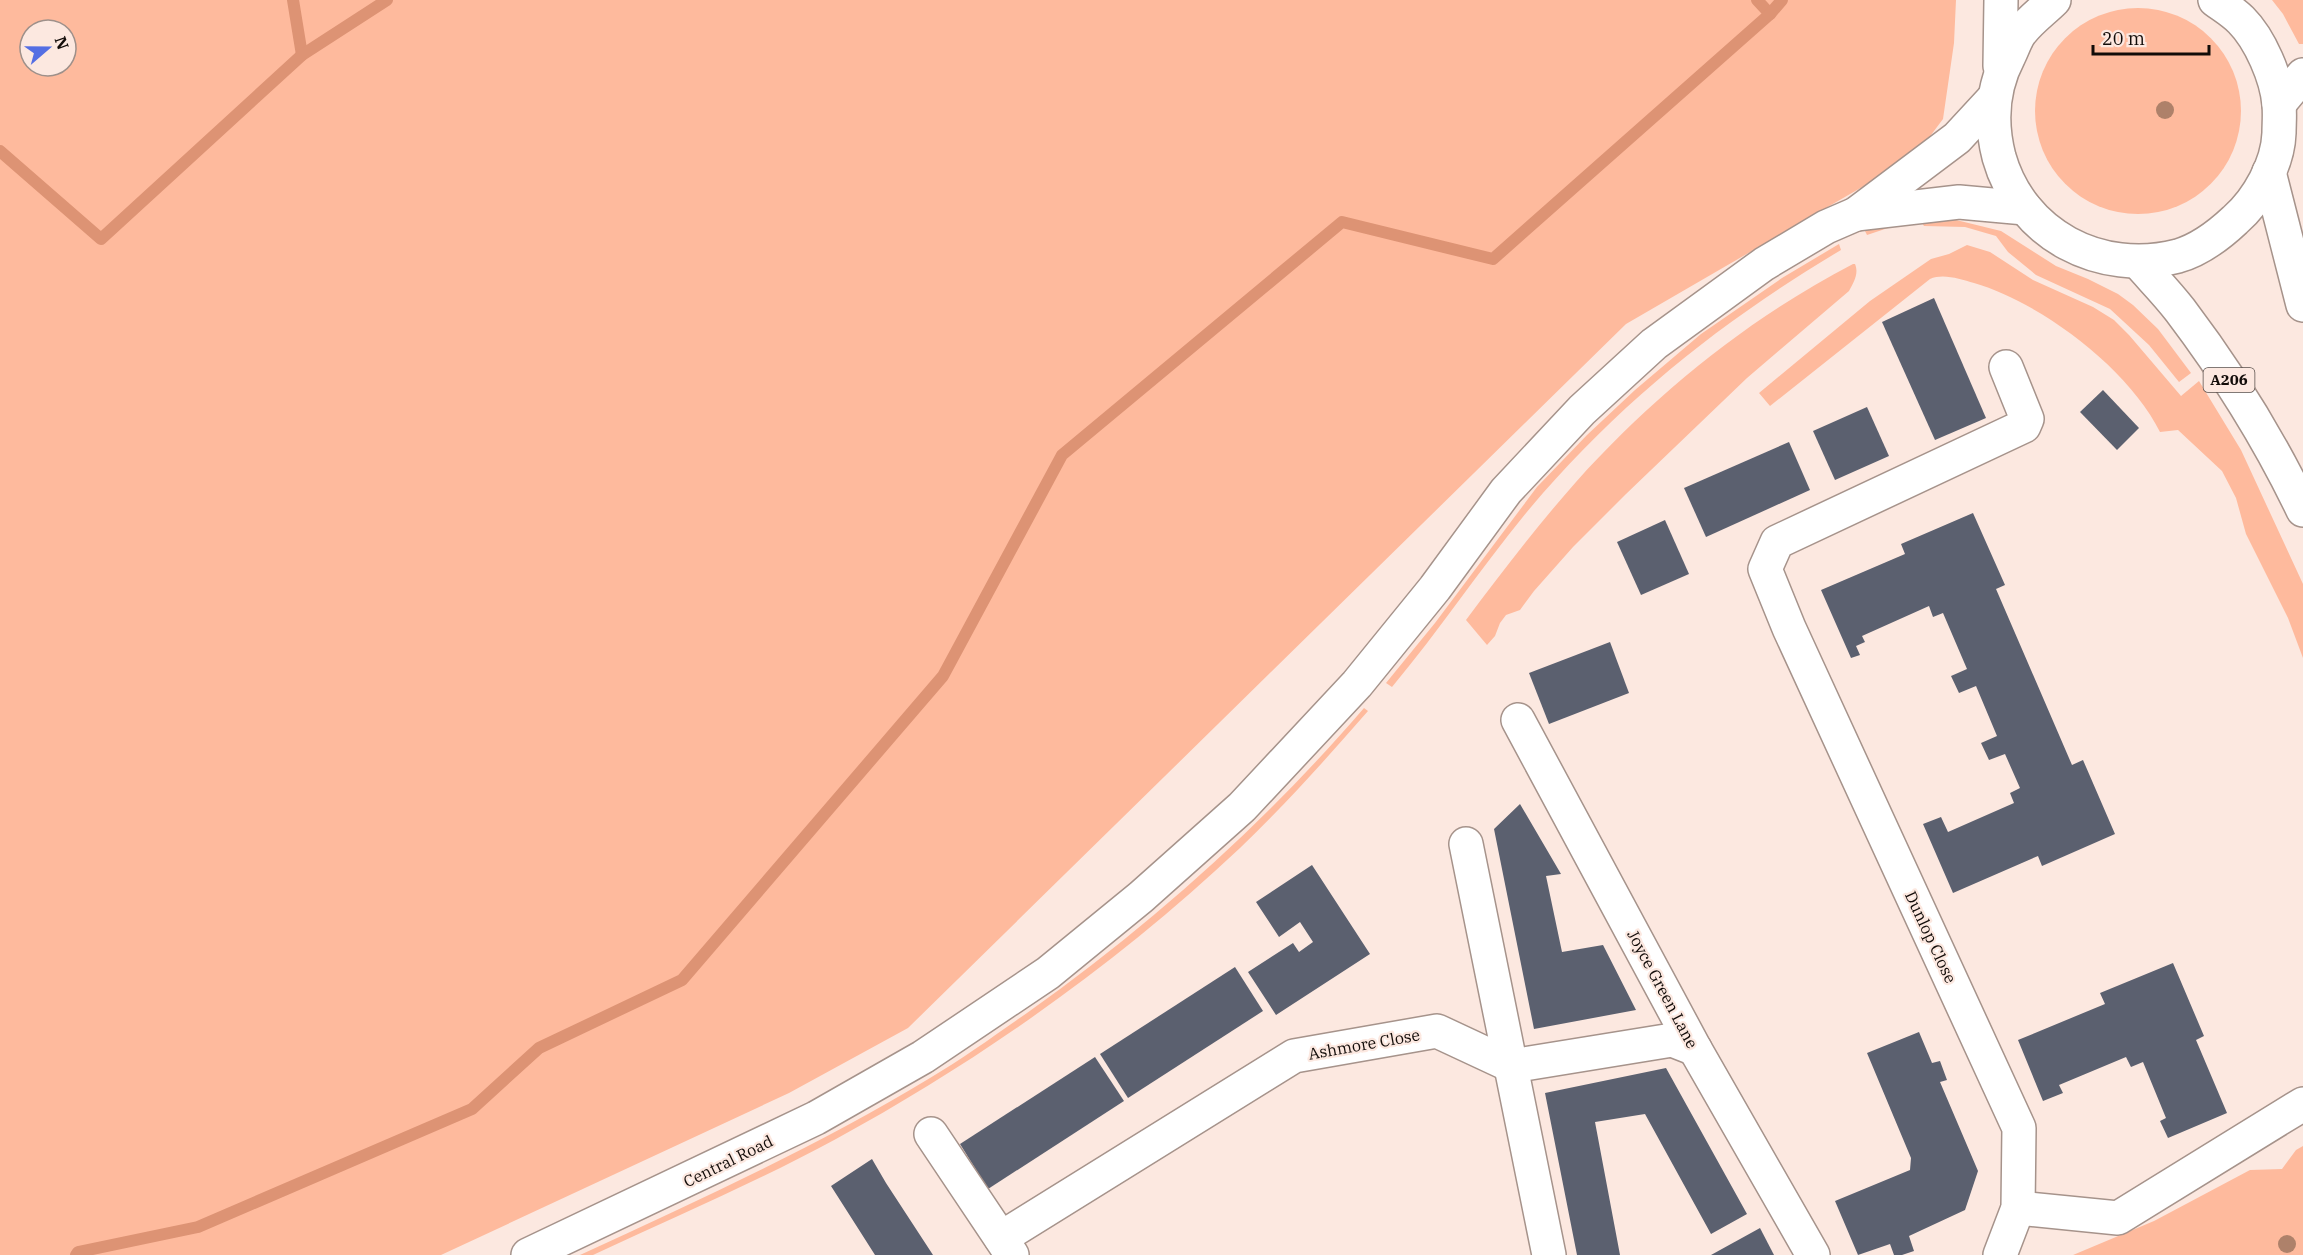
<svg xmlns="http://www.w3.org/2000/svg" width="2303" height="1255" font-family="'IBM Plex Serif',serif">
	<rect width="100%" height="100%" fill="#fce8e0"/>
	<g fill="#feba9d" fill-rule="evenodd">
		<path d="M 0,0 L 1956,0 L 1954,43 L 1943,119 L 1922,147 L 1895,168 L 1626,324 L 908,1028 L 789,1093 L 441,1255 L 0,1255 ZM 30,30 L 66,30 L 66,66 L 30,66 Z"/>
		<path d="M 2272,0 L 2303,0 L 2303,44 L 2299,44 L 2283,14 Z"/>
		<circle cx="2138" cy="111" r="103"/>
		<path d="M 1952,219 L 2001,231 L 2056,266 L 2088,279 L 2118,294 L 2133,305 L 2158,329 L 2191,373 L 2179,382 L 2149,345 L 2110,309 L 2036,275 L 2008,252 L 1996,236 L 1965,227 L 1924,226 L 1922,223 L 1891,227 L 1867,235 L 1865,231 L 1883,224 Z"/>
		<path d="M 1839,244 L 1841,250 C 1728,317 1630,394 1543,493 C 1489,555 1445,624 1392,687 L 1386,683 L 1435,623 L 1537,487 L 1587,435 L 1635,390 L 1701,334 L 1782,278 Z"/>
		<path d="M 1967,245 L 1990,252 L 2033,280 L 2093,307 L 2114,320 L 2129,335 L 2181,396 L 2199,381 L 2241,450 L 2303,584 L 2303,658 L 2288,618 L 2246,534 L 2236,498 L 2222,471 L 2178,430 L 2160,432 C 2129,369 2042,303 1974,283 C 1960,279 1943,273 1930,279 L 1770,406 L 1759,393 L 1870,301 L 1931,259 L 1949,254 Z"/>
		<path d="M 1853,264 L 1855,264 C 1859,273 1854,282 1849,291 L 1747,378 L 1626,494 L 1573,547 L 1534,591 L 1520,610 L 1506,615 L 1500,623 L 1495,636 L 1487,645 L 1466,620 C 1501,573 1537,526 1576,482 C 1654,395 1749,318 1853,264 Z"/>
		<path d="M 1364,708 L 1368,711 C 1327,758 1285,805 1240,848 C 1119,962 981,1060 836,1139 C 757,1182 674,1217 593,1255 L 580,1255 C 699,1200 818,1146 930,1078 C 964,1058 995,1035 1027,1013 C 1151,925 1265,823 1364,708 Z"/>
		<path d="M 2303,1146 L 2303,1255 L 2073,1255 L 2154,1221 L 2250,1170 L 2282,1169 L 2296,1150 Z"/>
	</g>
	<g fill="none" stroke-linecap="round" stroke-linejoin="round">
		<g stroke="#dd9374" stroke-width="12">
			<path d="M 293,0 L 302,55"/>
			<path d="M 1757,0 L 1770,14"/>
			<path d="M 0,151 L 101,239 L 302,55 L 387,0"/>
			<path d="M 76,1255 L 78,1252 L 198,1227 L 472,1109 L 539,1048 L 682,980 L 943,676 L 1062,455 L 1342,222 L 1493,259 L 1770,14 L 1782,0"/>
		</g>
	</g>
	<g fill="#5b606f">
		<path d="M 1934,298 L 1986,418 L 1935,440 L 1882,322 Z"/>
		<path d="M 2103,390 L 2139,428 L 2117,450 L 2080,412 Z"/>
		<path d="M 1867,407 L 1889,456 L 1835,480 L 1813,431 Z"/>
		<path d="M 1789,442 L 1810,490 L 1706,537 L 1684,488 Z"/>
		<path d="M 1973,513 L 2005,585 L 1996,589 L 2072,765 L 2083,760 L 2115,834 L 2042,866 L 2038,856 L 1953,893 L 1923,824 L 1941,817 L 1948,832 L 2014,803 L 2010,793 L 2020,788 L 2005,754 L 1989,760 L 1981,743 L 1997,736 L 1976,686 L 1959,693 L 1951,676 L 1967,669 L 1943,613 L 1933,617 L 1929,606 L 1862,636 L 1865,642 L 1856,646 L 1860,655 L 1851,658 L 1821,590 L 1905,554 L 1901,544 Z"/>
		<path d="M 1665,520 L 1689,574 L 1641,595 L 1617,542 Z"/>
		<path d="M 1610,642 L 1629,693 L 1549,724 L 1529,673 Z"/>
		<path d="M 1520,804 L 1561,874 L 1546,876 L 1562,952 L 1603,945 L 1636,1010 L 1534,1029 L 1494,829 Z"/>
		<path d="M 1312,865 L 1370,954 L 1276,1015 L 1248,972 L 1293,943 L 1299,952 L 1313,942 L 1300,922 L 1279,937 L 1256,902 Z"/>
		<path d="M 2173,963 L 2204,1036 L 2196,1040 L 2227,1113 L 2168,1138 L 2160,1121 L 2166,1118 L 2143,1062 L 2131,1067 L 2126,1057 L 2059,1085 L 2063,1093 L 2043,1101 L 2018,1040 L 2105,1004 L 2100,993 Z"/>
		<path d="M 1235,967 L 1263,1011 L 1128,1098 L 1100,1054 Z"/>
		<path d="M 1919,1032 L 1932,1063 L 1940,1061 L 1947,1080 L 1940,1082 L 1978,1171 L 1965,1210 L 1909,1236 L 1914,1251 L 1902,1255 L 1894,1255 L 1890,1244 L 1858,1255 L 1835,1201 L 1910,1170 L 1911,1158 L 1867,1053 Z"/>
		<path d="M 1095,1057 L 1124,1101 L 988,1189 L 960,1144 Z"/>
		<path d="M 1666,1068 L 1747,1214 L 1711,1234 L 1645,1114 L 1595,1122 L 1620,1255 L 1577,1255 L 1545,1093 Z"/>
		<path d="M 872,1159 L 886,1183 L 933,1255 L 875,1255 L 861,1233 L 831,1186 Z"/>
		<path d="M 1760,1228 L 1774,1255 L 1711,1255 Z"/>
	</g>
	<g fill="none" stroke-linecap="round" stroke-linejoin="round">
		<g stroke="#a6938b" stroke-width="36">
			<g id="minor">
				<path d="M 2279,104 L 2303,75"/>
				<path d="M 1856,214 L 1959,202 L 2025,208"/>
				<path d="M 1518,720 L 1695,1049 L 1813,1255"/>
				<path d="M 1466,844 L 1549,1255"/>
				<path d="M 931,1134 L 1012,1255"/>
				<path d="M 2018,1208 L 2118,1218 L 2303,1104"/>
				<path d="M 1001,1238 L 1294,1056 L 1437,1031 L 1512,1066 L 1672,1040 L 1695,1049"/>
				<path d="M 528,1255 L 816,1118 L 923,1057 L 1048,973 L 1141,897 L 1242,807 L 1357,684 L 1435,588 L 1506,491 L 1582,410 L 1654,344 L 1764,264 L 1826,227 L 1856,214 L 1957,138 L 1994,98"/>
				<path d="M 2000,1255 L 2018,1208 L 2019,1128 L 1789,628 L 1765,569 L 1777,542 L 2024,426 L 2027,419 L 2006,367"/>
			</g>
		</g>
		<g stroke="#a6938b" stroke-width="36">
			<g id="major">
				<path d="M 2054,0 C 2044,10 2030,20 2021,32 C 2016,38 2013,48 2009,56 C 1992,88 1990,122 1999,157 C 2021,235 2100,276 2178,256 C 2199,250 2219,235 2235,220 C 2258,200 2278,164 2279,133 C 2279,124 2280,114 2279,105 C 2277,78 2260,39 2241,20 C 2233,12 2223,6 2215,0"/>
				<path d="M 2000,66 L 2001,0"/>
				<path d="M 2269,172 L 2303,305"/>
				<path d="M 2138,262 C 2152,278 2167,293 2180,310 C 2227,372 2269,439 2303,510"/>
			</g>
		</g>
		<use href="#minor" stroke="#fff" stroke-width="33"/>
		<use href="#major" stroke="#fff" stroke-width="33"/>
	</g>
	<g fill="#ae816a">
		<circle cx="2165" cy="110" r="9"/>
		<circle cx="2287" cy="1244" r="9"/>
	</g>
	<g text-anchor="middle" stroke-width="4.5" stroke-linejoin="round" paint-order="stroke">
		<rect fill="#fce8e0" stroke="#584e4a" stroke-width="1.5" x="2203.5" y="368" width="51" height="24" rx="4.5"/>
		<g font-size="15" font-weight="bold" fill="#120c09">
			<text x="2229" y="385">A206</text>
		</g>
		<g font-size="16" fill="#120c09" stroke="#fce8e0">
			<text transform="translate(1931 937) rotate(65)" y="6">Dunlop Close</text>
			<text transform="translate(1663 989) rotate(62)" y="6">Joyce Green Lane</text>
			<text transform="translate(1364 1044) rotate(-10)" y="6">Ashmore Close</text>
			<text transform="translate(728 1161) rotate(-26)" y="6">Central Road</text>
		</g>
	</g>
	<g transform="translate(48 48) rotate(70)"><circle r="28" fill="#fce8e0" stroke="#9e908a" stroke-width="1.5"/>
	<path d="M0-4.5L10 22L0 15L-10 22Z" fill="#546ee3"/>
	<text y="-9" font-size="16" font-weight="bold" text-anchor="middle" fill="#120c09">N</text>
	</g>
	<path d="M2093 45v9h116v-9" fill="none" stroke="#120c09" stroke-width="3"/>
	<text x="2102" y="45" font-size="18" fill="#120c09" stroke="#fce8e0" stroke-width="4.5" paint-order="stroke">20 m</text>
</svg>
